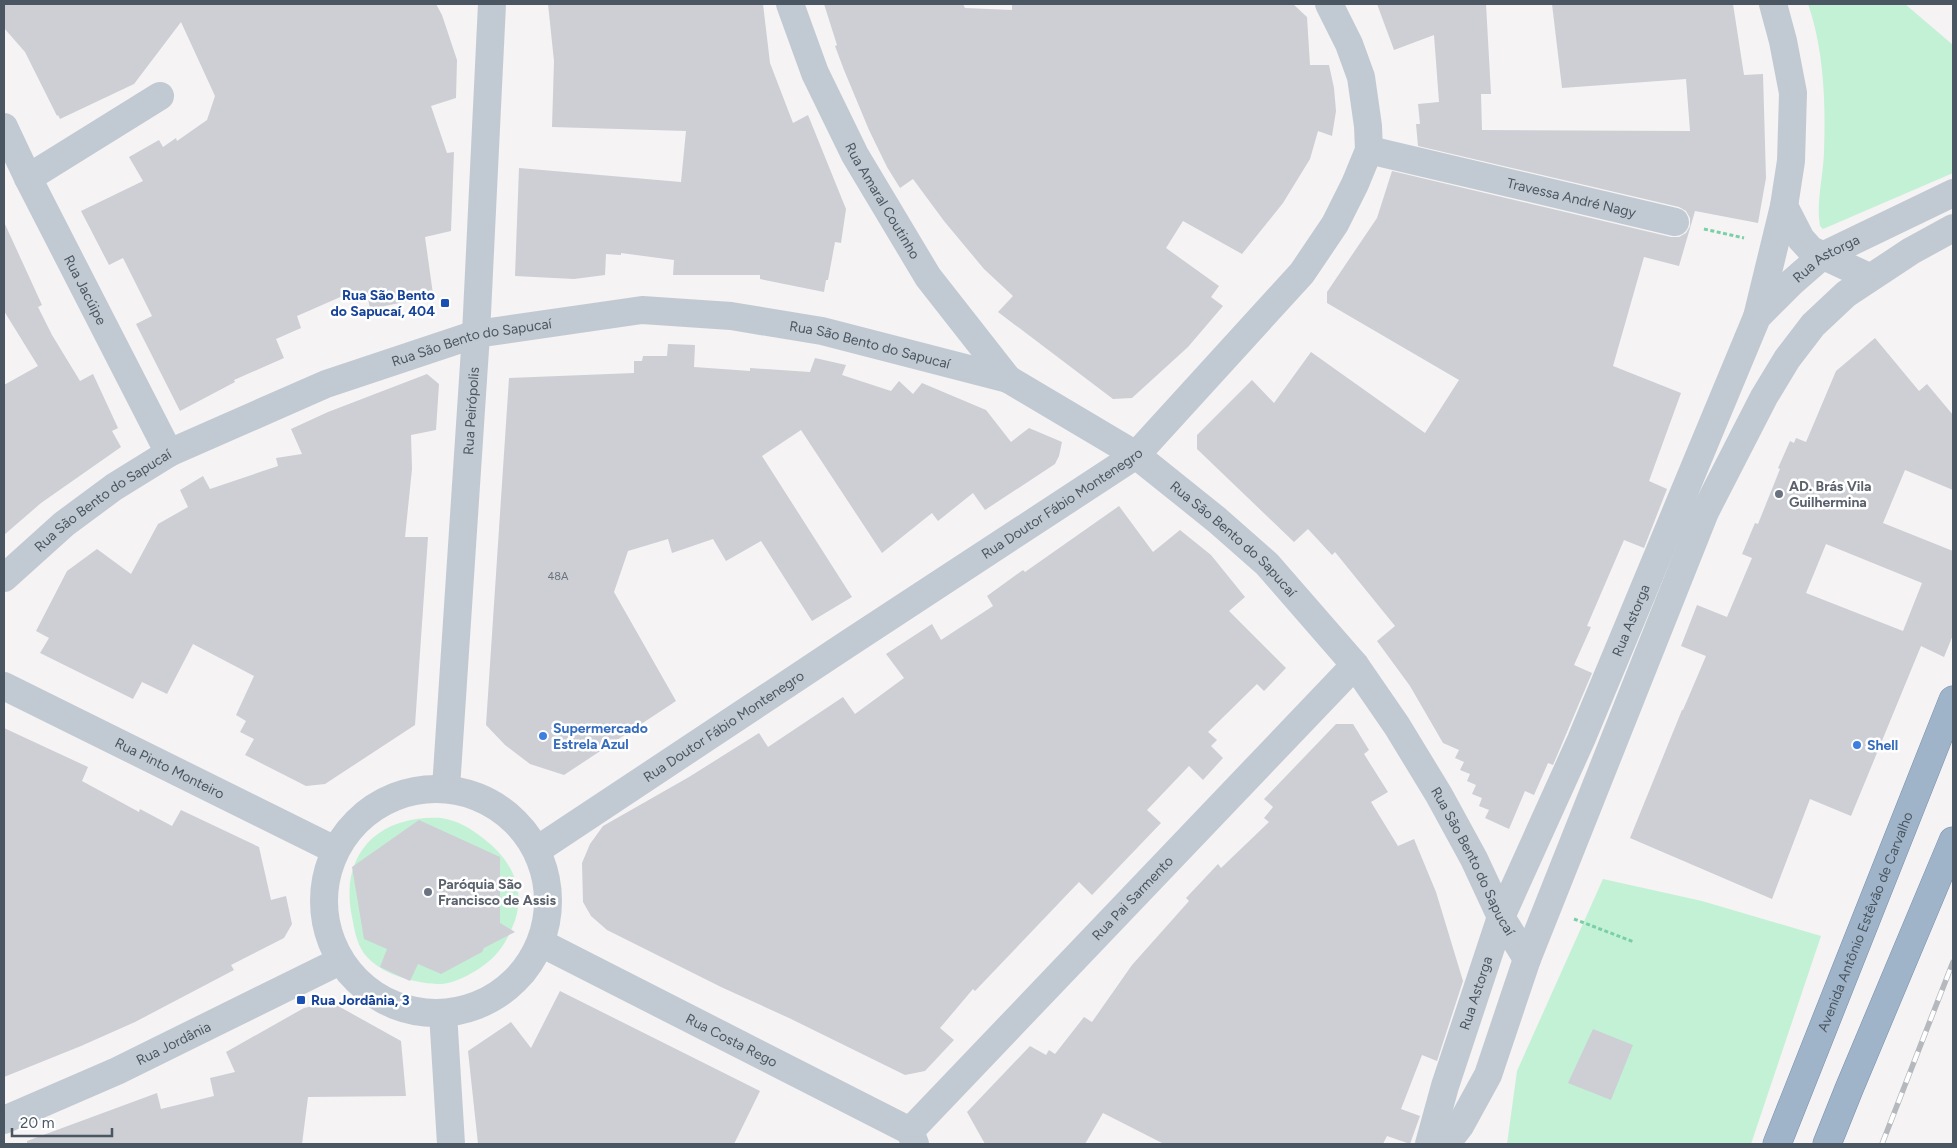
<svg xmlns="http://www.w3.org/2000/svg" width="1957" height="1148" font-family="Figtree,sans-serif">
	<rect width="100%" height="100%" fill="#f5f3f3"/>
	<g fill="#c3f1d5">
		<path d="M 1808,4 L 1905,4 L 1953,45 L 1953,173 L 1823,229 L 1820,226 C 1816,203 1823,177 1824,153 C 1826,106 1824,49 1808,4 Z"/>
		<path d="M 441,818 C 459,821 470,828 484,839 C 513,861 528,893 512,928 C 505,945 496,958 480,968 C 469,975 455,983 442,984 C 418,984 385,976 368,958 C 357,947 355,932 352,917 C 339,854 378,815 441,818 Z"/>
		<path d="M 1603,879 L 1702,901 L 1821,936 L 1751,1144 L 1507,1144 L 1517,1071 Z"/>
	</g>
	<g fill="#cdcfd5" fill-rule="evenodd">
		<path d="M 4,4 L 436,4 L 442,15 L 457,60 L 456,98 L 431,106 L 447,153 L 454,152 L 451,231 L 425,237 L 433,294 L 419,297 L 419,299 L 370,309 L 368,298 L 357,303 L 354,291 L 297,316 L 301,328 L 276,339 L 284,358 L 234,380 L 235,382 L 180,411 L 136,324 L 152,316 L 123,258 L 109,265 L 81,211 L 143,181 L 129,157 L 159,140 L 163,147 L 176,138 L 177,141 L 207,120 L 215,96 L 181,22 L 134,84 L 60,119 L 58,115 L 57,116 L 25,52 L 4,28 Z"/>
		<path d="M 548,4 L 763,4 L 770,63 L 793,123 L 808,115 L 846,209 L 841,243 L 835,242 L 828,280 L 826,280 L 824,292 L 760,279 L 760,275 L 673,275 L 674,260 L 621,253 L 621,255 L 606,254 L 605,275 L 574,279 L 515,276 L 519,168 L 681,182 L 686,131 L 552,127 L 554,61 Z"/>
		<path d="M 824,4 L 963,4 L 965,8 L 1012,10 L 1012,4 L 1293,4 L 1307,17 L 1310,65 L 1329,65 L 1334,88 L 1336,111 L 1332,136 L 1318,131 L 1310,159 L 1283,203 L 1242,254 L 1183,221 L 1166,248 L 1219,286 L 1211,297 L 1223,306 L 1188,347 L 1132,398 L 1113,399 L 998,312 L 1013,296 L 984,269 L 944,221 L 913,179 L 900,188 L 887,167 L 869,130 L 844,70 L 835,46 L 837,45 Z"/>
		<path d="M 1377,4 L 1486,4 L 1491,94 L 1481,94 L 1482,130 L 1690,131 L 1686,79 L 1562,88 L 1552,4 L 1733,4 L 1744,75 L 1763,74 L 1766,178 L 1758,223 L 1695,211 L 1679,266 L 1644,257 L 1613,366 L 1681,393 L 1649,481 L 1667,489 L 1644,548 L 1624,540 L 1587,626 L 1591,627 L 1574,665 L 1592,673 L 1553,765 L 1548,763 L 1534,795 L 1525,791 L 1509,829 L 1485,818 L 1489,810 L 1479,806 L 1482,798 L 1472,794 L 1476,785 L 1467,781 L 1470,774 L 1460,770 L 1464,762 L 1455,758 L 1459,750 L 1443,743 L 1410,686 L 1377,641 L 1395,626 L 1335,552 L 1332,555 L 1308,529 L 1294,542 L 1197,449 L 1197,435 L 1252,380 L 1274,403 L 1311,352 L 1425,433 L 1459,380 L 1327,303 L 1327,292 L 1377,218 L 1392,171 L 1671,237 L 1679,237 L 1686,233 L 1690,226 L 1690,218 L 1686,211 L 1679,207 L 1418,146 L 1416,124 L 1420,124 L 1418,104 L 1439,102 L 1434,35 L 1394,50 Z"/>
		<path d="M 4,222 L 42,305 L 38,307 L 52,335 L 80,381 L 93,374 L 118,428 L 112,431 L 121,447 L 41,503 L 4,535 L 4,385 L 38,366 L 4,311 Z"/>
		<path d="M 1875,338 L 1919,391 L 1927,384 L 1953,415 L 1953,490 L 1905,470 L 1883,523 L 1953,551 L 1953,635 L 1944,657 L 1921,646 L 1851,816 L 1810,799 L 1772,899 L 1630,838 L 1682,710 L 1683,710 L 1706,656 L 1681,646 L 1697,605 L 1727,617 L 1752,558 L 1742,554 L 1755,523 L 1758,524 L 1780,469 L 1778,468 L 1790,441 L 1794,443 L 1796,438 L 1806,442 L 1836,371 ZM 1826,544 L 1922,583 L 1903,631 L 1806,593 Z"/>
		<path d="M 668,344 L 695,345 L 694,367 L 750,371 L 750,368 L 810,372 L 815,358 L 846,365 L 842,375 L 891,391 L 899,381 L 913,394 L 922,383 L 986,410 L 1011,442 L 1029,428 L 1062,442 L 1059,456 L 1055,464 L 985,510 L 973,493 L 938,521 L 932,513 L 882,553 L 801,430 L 762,456 L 852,597 L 812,621 L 761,541 L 726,561 L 713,539 L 672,553 L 668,539 L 628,551 L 614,592 L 676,701 L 564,775 L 530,764 L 505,745 L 486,725 L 509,378 L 634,373 L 634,361 L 642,361 L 643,356 L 667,356 Z"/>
		<path d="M 427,374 L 439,384 L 436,430 L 411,435 L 412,469 L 405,537 L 428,537 L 415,725 L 325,784 L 306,786 L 245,755 L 254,739 L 240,732 L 246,721 L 236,715 L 254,676 L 193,644 L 167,694 L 142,682 L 133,699 L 40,653 L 49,638 L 36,631 L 67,571 L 97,549 L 131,574 L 158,524 L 188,507 L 180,490 L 203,476 L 210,489 L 278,466 L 276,458 L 302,454 L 291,429 L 328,412 Z"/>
		<path d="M 1119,506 L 1153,552 L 1180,530 L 1211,555 L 1245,597 L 1229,611 L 1286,668 L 1264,691 L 1257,684 L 1208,732 L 1217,740 L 1211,746 L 1223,758 L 1203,780 L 1189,766 L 1147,810 L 1161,823 L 1092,895 L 1079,882 L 975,991 L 973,989 L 940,1028 L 954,1040 L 925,1071 L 905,1075 L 789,1018 L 721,987 L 607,930 L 591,916 L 583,902 L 582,863 L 590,844 L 603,826 L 689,777 L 759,733 L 768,747 L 843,697 L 855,714 L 904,678 L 886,654 L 932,624 L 941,640 L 993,606 L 987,596 L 1023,570 L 1025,572 Z"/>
		<path d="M 1336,724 L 1353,724 L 1369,750 L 1364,754 L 1388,792 L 1371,802 L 1398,846 L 1414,839 L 1436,892 L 1463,981 L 1437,1061 L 1422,1055 L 1401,1109 L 1420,1116 L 1410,1144 L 1387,1136 L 1383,1144 L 1164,1144 L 1103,1113 L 1085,1144 L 985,1144 L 967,1112 L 1030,1046 L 1046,1055 L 1049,1050 L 1055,1054 L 1084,1017 L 1092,1022 L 1132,965 L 1189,901 L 1186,898 L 1218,864 L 1221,868 L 1269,822 L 1264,818 L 1273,807 L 1264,799 Z"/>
		<path d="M 4,728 L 88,767 L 82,781 L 139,812 L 140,809 L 172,826 L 181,810 L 259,847 L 271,900 L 286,896 L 292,924 L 284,938 L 231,965 L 234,970 L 135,1022 L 81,1046 L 4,1077 Z"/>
		<path d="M 419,820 L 500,857 L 500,923 L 515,932 L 484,948 L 482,952 L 441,974 L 418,964 L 410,981 L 380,967 L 387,949 L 364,939 L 352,867 Z"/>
		<path d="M 560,991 L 760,1091 L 734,1144 L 478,1144 L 468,1051 L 511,1022 L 531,1048 Z"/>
		<path d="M 331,1002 L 401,1041 L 406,1096 L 308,1097 L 302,1144 L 27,1144 L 27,1141 L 157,1093 L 161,1109 L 214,1096 L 210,1078 L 235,1072 L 226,1052 L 304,1008 Z"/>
		<path d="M 1593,1029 L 1633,1045 L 1611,1100 L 1568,1083 Z"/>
	</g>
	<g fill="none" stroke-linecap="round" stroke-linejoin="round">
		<g stroke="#7690ad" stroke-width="29">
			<g id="trunk">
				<path id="s12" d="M 1777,1144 L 1953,700"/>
				<path d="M 1827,1144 L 1849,1089 L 1953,841"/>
			</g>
		</g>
		<g stroke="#7ad0a6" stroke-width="3" stroke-dasharray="4 2.5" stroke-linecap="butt">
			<path d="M 1704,229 L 1744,238"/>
			<path d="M 1574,919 L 1634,942"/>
		</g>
		<g stroke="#c1cad2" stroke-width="28">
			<path id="s1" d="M 790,4 L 815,73 L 855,155 L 928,277 L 1008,379"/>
			<path id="s2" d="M 4,127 L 28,178 L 169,453"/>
			<path id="s3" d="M 1369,150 L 1675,222"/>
			<path d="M 28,178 L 160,96"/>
			<path d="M 1784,206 L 1801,239 L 1811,250 L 1869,277"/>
			<path d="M 1757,317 L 1784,206 L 1791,161 L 1793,93 L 1783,41 L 1773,4"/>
			<path id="s4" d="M 4,578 L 64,524 L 114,487 L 169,453 L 326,384 L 476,334 L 642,310 L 731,316 L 822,331 L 1008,379 L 1136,455 L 1217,520 L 1267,564 L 1355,665 L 1397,726 L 1439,795 L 1474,859 L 1501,917 L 1527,959"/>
			<path id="s5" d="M 4,686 L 335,850"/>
			<path id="s6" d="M 446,788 L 476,334 L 492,4"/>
			<circle cx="436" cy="901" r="112"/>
			<path id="s7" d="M 537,850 L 846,645 L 1136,455 L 1302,273 L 1335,224 L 1355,184 L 1369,150 L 1368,126 L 1361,77 L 1349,44 L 1329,4"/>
			<path id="s8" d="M 541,943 L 910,1131 L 915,1144"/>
			<path d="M 443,1013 L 451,1144"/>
			<path id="s9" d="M 4,1120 L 117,1071 L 340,961"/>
			<path id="s10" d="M 910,1131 L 1355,665"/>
			<path id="s11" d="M 1429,1144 L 1445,1086 L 1501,917 L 1581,740 L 1757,317 L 1791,283 L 1822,256 L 1953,193"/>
			<path d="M 1446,1144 L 1460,1126 L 1488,1075 L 1527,959 L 1705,512 L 1764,397 L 1787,359 L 1813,325 L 1846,294 L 1911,251 L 1953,228"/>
		</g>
		<use href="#trunk" stroke="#9fb4c9" stroke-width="28"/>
		<g stroke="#b5b8bd" stroke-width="5.5">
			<path id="rail" d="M 1882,1144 L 1953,962"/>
		</g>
		<use href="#rail" stroke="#fff" stroke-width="4" stroke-dasharray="11" stroke-linecap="butt"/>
	</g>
	<g fill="#1a4fb4" stroke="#fff" stroke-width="2">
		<rect x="440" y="298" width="10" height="10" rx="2.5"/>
		<rect x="296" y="995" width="10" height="10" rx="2.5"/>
	</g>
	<g fill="#6b7280" stroke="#fff" stroke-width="2">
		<circle cx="1779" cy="494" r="5"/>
		<circle cx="428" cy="892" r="5"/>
	</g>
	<g fill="#3f7fe0" stroke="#fff" stroke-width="2">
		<circle cx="543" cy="736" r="5"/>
		<circle cx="1857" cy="745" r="5"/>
	</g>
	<g text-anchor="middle" stroke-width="5" stroke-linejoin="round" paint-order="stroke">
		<g font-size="11" fill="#6b747e">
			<text x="558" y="580">48A</text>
		</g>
		<g font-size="14" fill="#4a5661" stroke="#fff">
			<text dy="5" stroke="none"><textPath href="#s3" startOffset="208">Travessa André Nagy</textPath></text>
			<text dy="5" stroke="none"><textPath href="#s1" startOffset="218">Rua Amaral Coutinho</textPath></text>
			<text dy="5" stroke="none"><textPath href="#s11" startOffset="982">Rua Astorga</textPath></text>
			<text dy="5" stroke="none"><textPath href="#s2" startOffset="182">Rua Jacúipe</textPath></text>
			<text dy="5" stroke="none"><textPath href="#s4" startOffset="531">Rua São Bento do Sapucaí</textPath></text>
			<text dy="5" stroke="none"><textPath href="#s4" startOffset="936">Rua São Bento do Sapucaí</textPath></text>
			<text dy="5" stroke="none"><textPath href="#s6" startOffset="378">Rua Peirópolis</textPath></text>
			<text dy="5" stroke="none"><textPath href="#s4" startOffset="126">Rua São Bento do Sapucaí</textPath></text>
			<text dy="5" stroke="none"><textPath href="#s7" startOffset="629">Rua Doutor Fábio Montenegro</textPath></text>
			<text dy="5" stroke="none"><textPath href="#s4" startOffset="1356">Rua São Bento do Sapucaí</textPath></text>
			<text dy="5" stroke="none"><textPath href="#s11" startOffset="562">Rua Astorga</textPath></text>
			<text dy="5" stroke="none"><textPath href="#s7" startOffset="224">Rua Doutor Fábio Montenegro</textPath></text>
			<text dy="5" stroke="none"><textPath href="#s5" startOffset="185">Rua Pinto Monteiro</textPath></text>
			<text dy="5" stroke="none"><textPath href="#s4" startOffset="1761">Rua São Bento do Sapucaí</textPath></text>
			<text dy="5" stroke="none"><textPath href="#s10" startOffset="322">Rua Pai Sarmento</textPath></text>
			<text dy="5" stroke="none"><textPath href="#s12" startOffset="239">Avenida Antônio Estêvão de Carvalho</textPath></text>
			<text dy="5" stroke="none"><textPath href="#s11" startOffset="158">Rua Astorga</textPath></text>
			<text dy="5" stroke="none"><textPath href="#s8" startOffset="214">Rua Costa Rego</textPath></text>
			<text dy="5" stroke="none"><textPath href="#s9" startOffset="186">Rua Jordânia</textPath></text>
		</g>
		<g font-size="14" font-weight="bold" fill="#164399" stroke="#fff" text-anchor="end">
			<text x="435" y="300">Rua São Bento<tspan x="435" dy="16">do Sapucaí, 404</tspan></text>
			<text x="311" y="1005" text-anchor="start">Rua Jordânia, 3</text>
		</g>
		<g font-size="14" font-weight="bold" fill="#5b616d" stroke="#fff" text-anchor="start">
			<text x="1789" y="491">AD. Brás Vila<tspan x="1789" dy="16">Guilhermina</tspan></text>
			<text x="438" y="889">Paróquia São<tspan x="438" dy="16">Francisco de Assis</tspan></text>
		</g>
		<g font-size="14" font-weight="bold" fill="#366cbe" stroke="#fff" text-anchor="start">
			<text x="553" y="733">Supermercado<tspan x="553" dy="16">Estrela Azul</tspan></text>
			<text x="1867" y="750">Shell</text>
		</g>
	</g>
	<rect width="1957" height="1148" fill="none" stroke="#4a5661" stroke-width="10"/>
	<path d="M12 1128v8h100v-8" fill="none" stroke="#4a5661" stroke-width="2.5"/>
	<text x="20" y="1128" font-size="15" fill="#4a5661" stroke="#ffffff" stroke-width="4" paint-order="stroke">20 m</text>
</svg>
